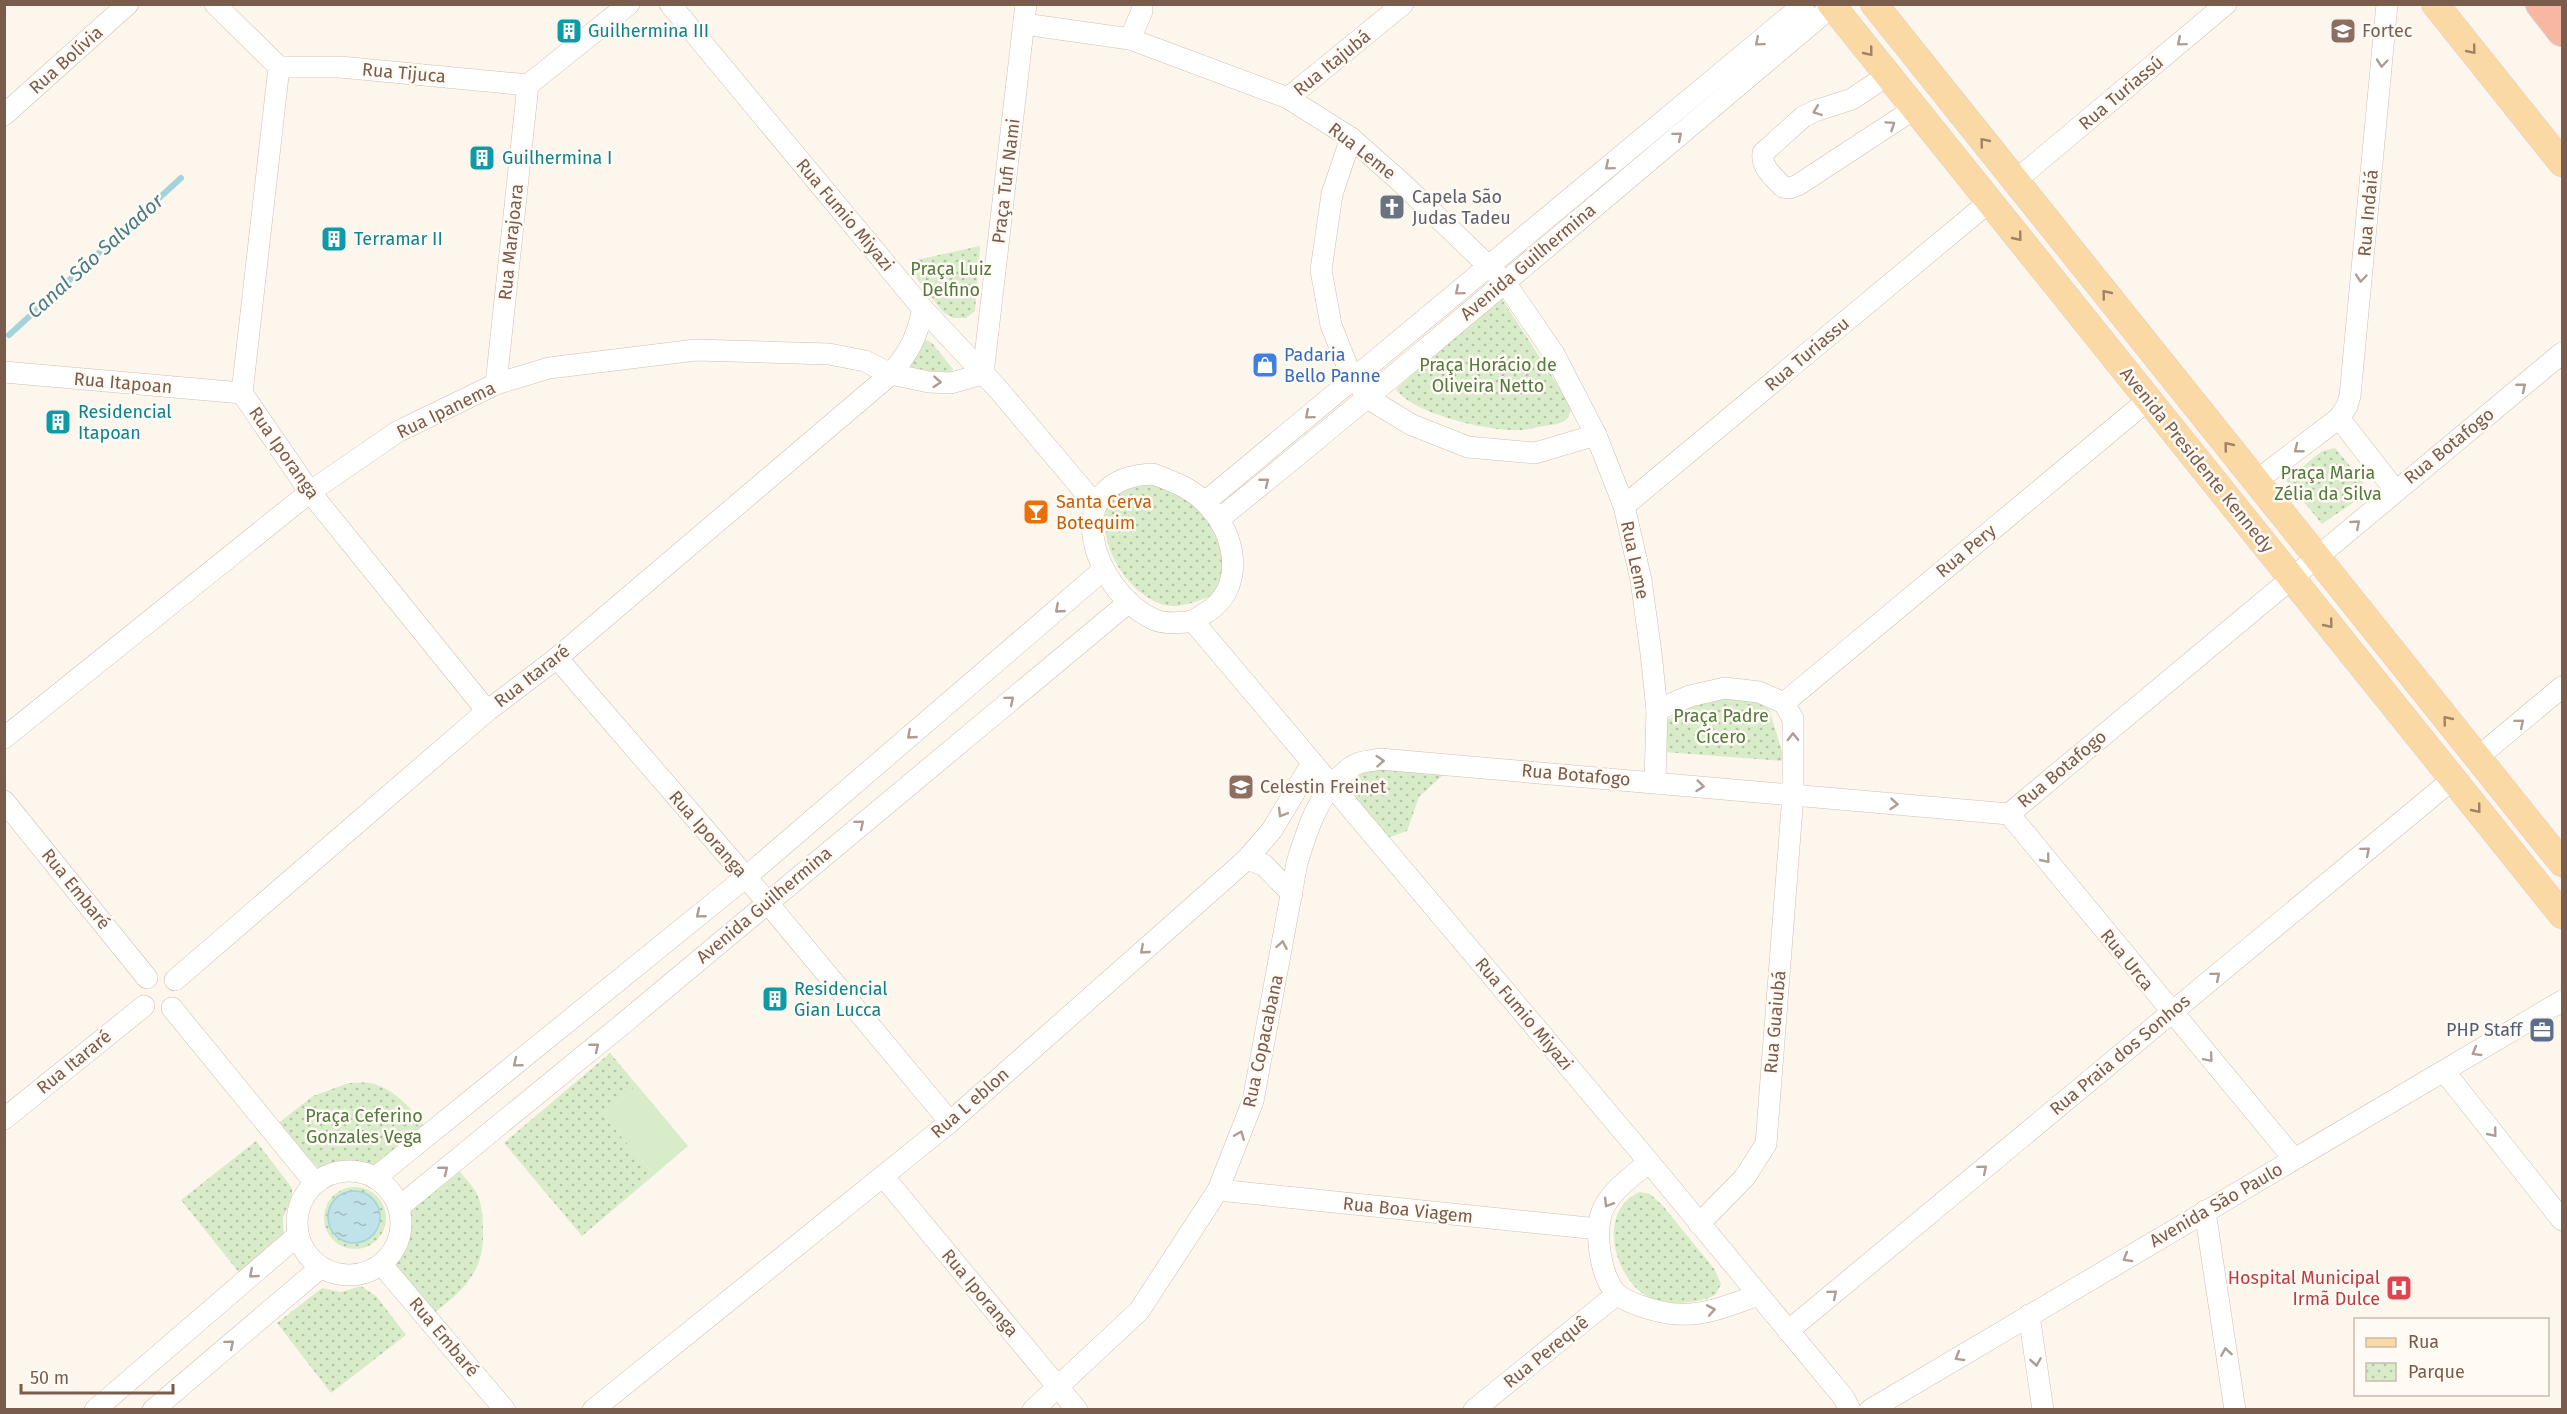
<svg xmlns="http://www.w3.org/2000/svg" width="2567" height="1414" font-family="'Fira Sans',sans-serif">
	<defs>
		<pattern id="park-dots" width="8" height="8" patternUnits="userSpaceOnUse" patternTransform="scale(1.5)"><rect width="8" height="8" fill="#d8ecc9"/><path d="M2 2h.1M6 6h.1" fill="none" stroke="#b4c2a5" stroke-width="1.8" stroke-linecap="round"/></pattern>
		<pattern id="water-ripples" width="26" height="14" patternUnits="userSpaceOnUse" patternTransform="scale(1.5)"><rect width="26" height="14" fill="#bfe3e8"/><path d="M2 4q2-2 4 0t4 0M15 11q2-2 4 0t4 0" fill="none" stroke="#a0bbbe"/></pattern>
	</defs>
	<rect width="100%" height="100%" fill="#fdf6ec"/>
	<path fill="#d8ecc9" d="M 637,1085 L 688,1146 L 654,1175 L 602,1114 Z"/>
	<g fill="url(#park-dots)">
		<path d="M 980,246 L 975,311 L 966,318 L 953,318 L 943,312 L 917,279 L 916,260 Z"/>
		<path d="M 1500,296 L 1572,407 C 1570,412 1569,417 1566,420 C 1560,424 1551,425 1544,426 C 1536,427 1528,430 1521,430 C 1491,432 1412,414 1396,389 Z"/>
		<path d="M 926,340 L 932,343 L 953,369 L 952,372 L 920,371 L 904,368 Z"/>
		<path d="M 2335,448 L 2364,483 L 2361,497 L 2322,524 L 2286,480 L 2322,451 Z"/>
		<path d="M 1125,480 L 1173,487 L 1211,520 L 1228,561 L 1214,594 C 1199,601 1179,610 1161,604 C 1123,591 1092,535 1110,498 C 1113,491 1121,485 1125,480 Z"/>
		<path d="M 1721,695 L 1754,701 L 1769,709 L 1785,761 L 1664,752 L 1660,724 L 1705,698 Z"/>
		<path d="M 1375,766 L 1444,774 L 1419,797 L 1407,831 L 1385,839 L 1354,801 C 1354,780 1356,774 1375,766 Z"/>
		<path d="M 610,1053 L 637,1085 L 602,1114 L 654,1175 L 582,1236 L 504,1143 Z"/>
		<path d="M 349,1083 C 358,1083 369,1081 377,1085 C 400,1093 415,1114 429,1132 L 372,1174 L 353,1168 L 321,1171 L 276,1125 L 313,1096 Z"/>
		<path d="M 256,1141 L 292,1188 L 292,1196 L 283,1218 L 284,1238 L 241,1275 L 181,1200 Z"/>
		<path d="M 454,1165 C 461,1174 472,1184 477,1194 C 482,1205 483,1218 483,1230 C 485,1274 461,1292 430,1316 L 395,1271 L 403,1223 L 399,1210 Z"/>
		<circle cx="355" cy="1218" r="31"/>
		<path d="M 1640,1192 L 1650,1194 L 1663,1206 L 1715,1270 L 1721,1284 L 1716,1294 C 1709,1299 1699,1301 1690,1302 C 1676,1304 1658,1303 1645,1295 C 1613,1275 1597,1210 1640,1192 Z"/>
		<path d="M 361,1286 L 376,1296 L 406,1335 L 331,1393 L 277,1323 L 322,1288 L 341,1292 Z"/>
	</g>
	<circle fill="url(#water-ripples)" stroke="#a5d3da" stroke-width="1.5" cx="354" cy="1217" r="26"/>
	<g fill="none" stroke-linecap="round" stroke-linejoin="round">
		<path stroke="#a5d3da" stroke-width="6" d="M 9,335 L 181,178"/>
		<g stroke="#d1beb0" stroke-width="22">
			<g id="minor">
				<path d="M 215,4 L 279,67"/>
				<path d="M 670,4 L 923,309 L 998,389 L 1095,504"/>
				<path d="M 1024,24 L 1130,39 L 1288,98 L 1351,138 L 1403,184 L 1504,281 L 1554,354 L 1596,435 L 1624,506 L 1641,580 L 1651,653 L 1657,710 L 1655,782"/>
				<path d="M 1130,39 L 1142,11 L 1142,4"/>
				<path d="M 279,67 L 242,393 L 310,492 L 487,711"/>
				<path d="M 279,67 L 340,67 L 528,85"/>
				<path d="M 1888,75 L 1852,99 L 1815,111 L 1803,117 L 1763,153 C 1761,168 1774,177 1783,187 L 1790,188 L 1798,185 L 1914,109"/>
				<path d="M 1288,98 L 1403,4"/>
				<path d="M 4,115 L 128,4"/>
				<path d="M 1351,138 L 1332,194 L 1321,270 L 1331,325 L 1348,368 L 1369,399 L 1412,425 L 1468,447 L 1535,453 L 1596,435"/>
				<path d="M 2015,181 L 2226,4"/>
				<path d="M 4,372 L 242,393"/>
				<path d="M 496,384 L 528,85 L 629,4"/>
				<path d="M 2339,418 L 2395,490"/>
				<path d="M 1153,474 C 1175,482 1196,490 1211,509 C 1237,538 1244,589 1207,612 C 1201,616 1195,621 1187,622 C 1177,623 1165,624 1155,620 C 1091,591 1055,477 1153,474 Z"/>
				<path d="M 2256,481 L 2339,418 L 2347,406 L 2350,396 L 2387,4"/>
				<path d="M 1205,502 L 1804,4"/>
				<path d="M 1624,506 L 1989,202"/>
				<path d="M 1219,519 C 1427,351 1630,176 1835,4"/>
				<path d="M 1193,621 L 1649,1162 L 1844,1398 L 1850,1410"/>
				<path d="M 557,658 L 746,877 L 950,1122"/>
				<path d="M 1784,703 L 2148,400"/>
				<path d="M 1657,710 L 1690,696 L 1725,688 L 1759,692 L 1784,703 L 1793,719 L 1793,795 L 1766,1144 L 1745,1177 L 1699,1224"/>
				<path d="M 4,738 L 310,492 L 397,432 L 496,384 L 549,368 L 696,350 L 829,354 L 865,361 L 891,374 L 929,382 L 951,383 L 983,374 L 1026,4"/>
				<path d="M 2477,758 L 2562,687"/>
				<path d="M 4,801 L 147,978"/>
				<path d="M 2009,814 L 2294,1159"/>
				<path d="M 1247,859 L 1264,865 L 1292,894"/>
				<path d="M 175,980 L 487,711 L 557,658 L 891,374 C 910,350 916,340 923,309"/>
				<path d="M 172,1008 L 315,1183"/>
				<path d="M 2444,1071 L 2562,1220"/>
				<path d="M 4,1119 L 144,1006"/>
				<path d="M 1649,1162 C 1633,1176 1614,1188 1604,1207 C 1593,1228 1600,1278 1617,1294 C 1628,1304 1663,1314 1678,1314 C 1705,1316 1733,1304 1758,1295"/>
				<circle cx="349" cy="1223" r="52"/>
				<path d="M 883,1176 L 1077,1410"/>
				<path d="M 375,1178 L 746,877 L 1103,570"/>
				<path d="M 1218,1190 L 1598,1229"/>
				<path d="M 399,1207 L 625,1022 L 1129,602"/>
				<path d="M 2205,1211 L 2235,1410"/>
				<path d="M 382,1265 L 505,1410"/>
				<path d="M 2029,1315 L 2043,1410"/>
				<path d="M 1788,1331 L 2453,779"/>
				<path d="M 95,1410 L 297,1236"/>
				<path d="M 153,1410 L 320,1268"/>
				<path d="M 593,1410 L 950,1122 L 1247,859 L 1272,830 L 1312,763"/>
				<path d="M 1033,1410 L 1139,1311 L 1218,1190 L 1253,1101 L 1297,863 C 1307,829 1321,786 1353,766 C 1360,761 1372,761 1380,759 L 2009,814 L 2562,353"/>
				<path d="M 1474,1410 L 1617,1294"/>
				<path d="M 1870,1410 L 2562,1001"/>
			</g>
		</g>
		<g stroke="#dad1cd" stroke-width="28">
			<g id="major">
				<path d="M 1831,4 L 2562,915"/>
				<path d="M 1874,4 L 2562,863"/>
				<path d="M 2435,4 L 2562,163"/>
			</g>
		</g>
		<g stroke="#dad1cd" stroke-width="32">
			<path id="highway" d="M 2541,4 L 2562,31"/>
		</g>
		<use href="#minor" stroke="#fff" stroke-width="21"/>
		<use href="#major" stroke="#fbd9a5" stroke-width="27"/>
		<use href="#highway" stroke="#f7b7a3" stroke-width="30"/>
	</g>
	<defs><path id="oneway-chevron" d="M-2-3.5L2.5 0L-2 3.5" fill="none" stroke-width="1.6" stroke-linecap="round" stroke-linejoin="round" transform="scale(1.5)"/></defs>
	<g stroke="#af9d94">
		<use href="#oneway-chevron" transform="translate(1759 42) rotate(140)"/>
		<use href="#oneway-chevron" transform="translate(2181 42) rotate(140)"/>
		<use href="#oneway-chevron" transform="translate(2382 63) rotate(95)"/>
		<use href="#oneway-chevron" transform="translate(1817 111) rotate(159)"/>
		<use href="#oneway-chevron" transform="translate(1891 125) rotate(-34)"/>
		<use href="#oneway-chevron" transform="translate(1678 136) rotate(-40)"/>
		<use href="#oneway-chevron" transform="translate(1609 166) rotate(140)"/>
		<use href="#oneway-chevron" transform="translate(2361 278) rotate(95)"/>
		<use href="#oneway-chevron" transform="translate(1459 291) rotate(140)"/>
		<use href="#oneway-chevron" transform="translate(937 382) rotate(4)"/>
		<use href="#oneway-chevron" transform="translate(2522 387) rotate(-39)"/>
		<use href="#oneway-chevron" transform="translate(1309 415) rotate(140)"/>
		<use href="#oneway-chevron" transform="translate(2298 449) rotate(142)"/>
		<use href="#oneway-chevron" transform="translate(1265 482) rotate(-39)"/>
		<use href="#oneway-chevron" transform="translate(2356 524) rotate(-41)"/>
		<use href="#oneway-chevron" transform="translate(1059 609) rotate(139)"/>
		<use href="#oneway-chevron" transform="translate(1010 700) rotate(-40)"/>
		<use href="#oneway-chevron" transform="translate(2520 723) rotate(-40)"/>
		<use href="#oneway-chevron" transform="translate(911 735) rotate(139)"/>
		<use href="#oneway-chevron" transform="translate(1793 737) rotate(-91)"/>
		<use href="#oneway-chevron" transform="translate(1380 761) rotate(-4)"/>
		<use href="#oneway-chevron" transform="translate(1700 786) rotate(6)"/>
		<use href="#oneway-chevron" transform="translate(1894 804) rotate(5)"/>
		<use href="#oneway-chevron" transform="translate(1282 813) rotate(121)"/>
		<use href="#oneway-chevron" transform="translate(860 824) rotate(-40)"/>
		<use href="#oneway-chevron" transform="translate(2366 851) rotate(-40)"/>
		<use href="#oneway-chevron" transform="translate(2046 859) rotate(51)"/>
		<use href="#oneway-chevron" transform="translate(700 914) rotate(141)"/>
		<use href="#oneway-chevron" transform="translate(1282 945) rotate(-80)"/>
		<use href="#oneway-chevron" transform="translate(1144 950) rotate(139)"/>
		<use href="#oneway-chevron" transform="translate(2216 976) rotate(-40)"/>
		<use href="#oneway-chevron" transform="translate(595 1047) rotate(-39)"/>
		<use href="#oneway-chevron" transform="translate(2476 1052) rotate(150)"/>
		<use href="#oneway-chevron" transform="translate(2209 1058) rotate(50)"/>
		<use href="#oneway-chevron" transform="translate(517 1063) rotate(141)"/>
		<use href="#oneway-chevron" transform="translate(2493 1133) rotate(51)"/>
		<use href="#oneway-chevron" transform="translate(1240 1135) rotate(-68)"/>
		<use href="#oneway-chevron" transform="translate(1983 1169) rotate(-40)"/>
		<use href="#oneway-chevron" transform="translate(444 1170) rotate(-39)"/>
		<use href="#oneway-chevron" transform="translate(1608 1203) rotate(121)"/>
		<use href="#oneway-chevron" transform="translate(2127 1258) rotate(149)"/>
		<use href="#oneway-chevron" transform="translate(253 1274) rotate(139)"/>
		<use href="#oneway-chevron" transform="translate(1833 1294) rotate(-40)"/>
		<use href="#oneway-chevron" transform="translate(1711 1310) rotate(-10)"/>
		<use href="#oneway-chevron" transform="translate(230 1344) rotate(-40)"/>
		<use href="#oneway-chevron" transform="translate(2226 1352) rotate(-99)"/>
		<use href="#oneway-chevron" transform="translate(1959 1357) rotate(149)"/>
		<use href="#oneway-chevron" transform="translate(2036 1362) rotate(81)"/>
	</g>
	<g stroke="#a18267">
		<use href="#oneway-chevron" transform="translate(2472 50) rotate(51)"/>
		<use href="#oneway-chevron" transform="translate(1869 52) rotate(51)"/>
		<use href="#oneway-chevron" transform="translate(1984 142) rotate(-129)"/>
		<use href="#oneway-chevron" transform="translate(2018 237) rotate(51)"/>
		<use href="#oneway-chevron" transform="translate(2106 294) rotate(-129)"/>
		<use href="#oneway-chevron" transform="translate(2228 446) rotate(-129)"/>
		<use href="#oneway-chevron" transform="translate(2329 624) rotate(51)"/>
		<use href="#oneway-chevron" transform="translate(2447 720) rotate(-129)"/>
		<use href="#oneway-chevron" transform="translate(2477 809) rotate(51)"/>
	</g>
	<defs>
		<g id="building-square" transform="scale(1.35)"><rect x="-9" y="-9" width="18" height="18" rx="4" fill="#0f9aa8" stroke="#fffaf3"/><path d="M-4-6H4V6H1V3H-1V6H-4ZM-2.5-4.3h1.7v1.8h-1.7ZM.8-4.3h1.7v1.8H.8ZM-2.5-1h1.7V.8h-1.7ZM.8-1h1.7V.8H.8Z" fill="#fff"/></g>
		<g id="school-square" transform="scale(1.35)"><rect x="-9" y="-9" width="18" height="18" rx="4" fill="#8d6e63" stroke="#fffaf3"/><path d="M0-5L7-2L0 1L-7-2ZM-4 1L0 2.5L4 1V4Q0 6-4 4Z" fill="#fff"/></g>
		<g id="church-square" transform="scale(1.35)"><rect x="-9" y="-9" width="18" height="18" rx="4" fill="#6b7280" stroke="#fffaf3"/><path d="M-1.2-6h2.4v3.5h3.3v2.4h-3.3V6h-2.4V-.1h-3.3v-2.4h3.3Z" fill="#fff"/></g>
		<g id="shop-square" transform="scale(1.35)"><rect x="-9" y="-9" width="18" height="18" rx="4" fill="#3f7fe0" stroke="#fffaf3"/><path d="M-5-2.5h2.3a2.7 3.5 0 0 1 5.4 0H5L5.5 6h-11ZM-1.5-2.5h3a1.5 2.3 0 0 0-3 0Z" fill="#fff"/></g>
		<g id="bar-square" transform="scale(1.35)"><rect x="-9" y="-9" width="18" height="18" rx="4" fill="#e8710a" stroke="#fffaf3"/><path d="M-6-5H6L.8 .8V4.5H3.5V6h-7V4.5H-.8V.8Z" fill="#fff"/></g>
		<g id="office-square" transform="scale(1.35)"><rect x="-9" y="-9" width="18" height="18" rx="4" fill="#5c6f8a" stroke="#fffaf3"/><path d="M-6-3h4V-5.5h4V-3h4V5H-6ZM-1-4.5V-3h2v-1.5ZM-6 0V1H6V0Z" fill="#fff"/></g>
		<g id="hospital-square" transform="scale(1.35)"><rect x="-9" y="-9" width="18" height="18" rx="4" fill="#e0444e" stroke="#fffaf3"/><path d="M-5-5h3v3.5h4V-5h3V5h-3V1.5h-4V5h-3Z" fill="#fff"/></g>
	</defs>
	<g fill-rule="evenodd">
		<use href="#building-square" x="569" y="31"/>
		<use href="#school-square" x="2343" y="31"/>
		<use href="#building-square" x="482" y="158"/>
		<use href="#church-square" x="1392" y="207"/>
		<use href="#building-square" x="334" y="239"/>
		<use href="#shop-square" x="1265" y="365"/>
		<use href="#building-square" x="58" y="422"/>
		<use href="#bar-square" x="1036" y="512"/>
		<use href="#school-square" x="1241" y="787"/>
		<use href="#building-square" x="775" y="999"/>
		<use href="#office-square" x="2542" y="1030"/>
		<use href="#hospital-square" x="2399" y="1288"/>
	</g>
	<g text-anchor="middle" stroke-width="5" stroke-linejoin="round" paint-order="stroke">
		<g font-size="18" fill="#0d838f" stroke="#fffaf3" text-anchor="start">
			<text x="588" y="37">Guilhermina III</text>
			<text x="502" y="164">Guilhermina I</text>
			<text x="354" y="245">Terramar II</text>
			<text x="78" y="418">Residencial<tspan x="78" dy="21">Itapoan</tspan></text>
			<text x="794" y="995">Residencial<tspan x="794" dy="21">Gian Lucca</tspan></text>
		</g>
		<g font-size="18" fill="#785e54" stroke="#fffaf3" text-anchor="start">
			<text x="2362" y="37">Fortec</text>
			<text x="1260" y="793">Celestin Freinet</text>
		</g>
		<g font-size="18" fill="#7a5c4d" stroke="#fffaf3">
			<text transform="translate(66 60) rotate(-42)" y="6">Rua Bolívia</text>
			<text transform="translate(1332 63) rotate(-39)" y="6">Rua Itajubá</text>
			<text transform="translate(404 73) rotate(5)" y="6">Rua Tijuca</text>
			<text transform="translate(2121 93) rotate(-40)" y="6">Rua Turiassú</text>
			<text transform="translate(1362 151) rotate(38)" y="6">Rua Leme</text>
			<text transform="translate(1006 181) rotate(-83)" y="6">Praça Tufi Nami</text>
			<text transform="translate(2368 213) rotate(-85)" y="6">Rua Indaiá</text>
			<text transform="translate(845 215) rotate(50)" y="6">Rua Fumio Miyazi</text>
			<text transform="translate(511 242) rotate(-84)" y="6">Rua Marajoara</text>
			<text transform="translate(1528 262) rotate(-40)" y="6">Avenida Guilhermina</text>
			<text transform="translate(1807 354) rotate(-40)" y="6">Rua Turiassu</text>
			<text transform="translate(123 383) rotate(5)" y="6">Rua Itapoan</text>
			<text transform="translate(446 410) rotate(-26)" y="6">Rua Ipanema</text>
			<text transform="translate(2449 446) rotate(-39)" y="6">Rua Botafogo</text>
			<text transform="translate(284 453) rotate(55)" y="6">Rua Iporanga</text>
			<text transform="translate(2197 460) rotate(51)" y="6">Avenida Presidente Kennedy</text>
			<text transform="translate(1966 551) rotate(-40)" y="6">Rua Pery</text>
			<text transform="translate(1635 560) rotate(78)" y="6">Rua Leme</text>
			<text transform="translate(532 676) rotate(-38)" y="6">Rua Itararé</text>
			<text transform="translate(2062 769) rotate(-40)" y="6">Rua Botafogo</text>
			<text transform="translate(1576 775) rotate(5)" y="6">Rua Botafogo</text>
			<text transform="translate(708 834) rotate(49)" y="6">Rua Iporanga</text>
			<text transform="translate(76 889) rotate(51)" y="6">Rua Embaré</text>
			<text transform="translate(764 905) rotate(-40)" y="6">Avenida Guilhermina</text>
			<text transform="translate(2127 960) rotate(51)" y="6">Rua Urca</text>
			<text transform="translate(1524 1014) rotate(50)" y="6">Rua Fumio Miyazi</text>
			<text transform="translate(1775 1022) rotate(-85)" y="6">Rua Guaiubá</text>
			<text transform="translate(1263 1041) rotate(-78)" y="6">Rua Copacabana</text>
			<text transform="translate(2120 1055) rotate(-40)" y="6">Rua Praia dos Sonhos</text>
			<text transform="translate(74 1062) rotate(-39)" y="6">Rua Itararé</text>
			<text transform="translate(970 1103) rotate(-41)" y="6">Rua L eblon</text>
			<text transform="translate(2216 1205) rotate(-30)" y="6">Avenida São Paulo</text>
			<text transform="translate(1408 1210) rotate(6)" y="6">Rua Boa Viagem</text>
			<text transform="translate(980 1293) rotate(50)" y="6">Rua Iporanga</text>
			<text transform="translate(444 1337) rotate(50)" y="6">Rua Embaré</text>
			<text transform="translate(1546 1352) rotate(-39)" y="6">Rua Perequê</text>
		</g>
		<g font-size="18" fill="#5b616d" stroke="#fffaf3" text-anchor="start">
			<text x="1412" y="203">Capela São<tspan x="1412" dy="21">Judas Tadeu</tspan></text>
		</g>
		<g font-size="18" fill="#537a41" stroke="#fffaf3">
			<text x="951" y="275">Praça Luiz<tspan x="951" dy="21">Delfino</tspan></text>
			<text x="1488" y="371">Praça Horácio de<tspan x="1488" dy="21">Oliveira Netto</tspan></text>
			<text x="2328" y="479">Praça Maria<tspan x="2328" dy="21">Zélia da Silva</tspan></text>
			<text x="1721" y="722">Praça Padre<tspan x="1721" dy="21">Cícero</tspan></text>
			<text x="364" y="1122">Praça Ceferino<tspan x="364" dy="21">Gonzales Vega</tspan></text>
		</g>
		<g font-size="18" fill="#366cbe" stroke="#fffaf3" text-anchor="start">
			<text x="1284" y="361">Padaria<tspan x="1284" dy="21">Bello Panne</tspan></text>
		</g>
		<g font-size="18" fill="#c56008" stroke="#fffaf3" text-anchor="start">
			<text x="1056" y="508">Santa Cerva<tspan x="1056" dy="21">Botequim</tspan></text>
		</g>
		<g font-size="18" fill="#4e5e75" stroke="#fffaf3" text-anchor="end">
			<text x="2522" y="1036">PHP Staff</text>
		</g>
		<g font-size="18" fill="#be3a42" stroke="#fffaf3" text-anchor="end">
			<text x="2380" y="1284">Hospital Municipal<tspan x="2380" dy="21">Irmã Dulce</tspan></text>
		</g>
		<g font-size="20" font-style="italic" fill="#437c86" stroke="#fffaf3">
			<text transform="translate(95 256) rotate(-42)" y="7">Canal São Salvador</text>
		</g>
	</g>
	<rect width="2567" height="1414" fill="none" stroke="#7a5c4d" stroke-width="12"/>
	<rect x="2354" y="1318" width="195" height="78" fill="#fffaf3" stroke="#cabbb1" stroke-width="1.5"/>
	<rect x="2366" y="1338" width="30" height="9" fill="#fbd9a5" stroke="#cabbb1" stroke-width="1.5"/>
	<text x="2408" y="1348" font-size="18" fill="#7a5c4d">Rua</text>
	<rect x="2366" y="1363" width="30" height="18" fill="url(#park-dots)" stroke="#cabbb1" stroke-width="1.5"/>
	<text x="2408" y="1378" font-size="18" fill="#7a5c4d">Parque</text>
	<path d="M21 1384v9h152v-9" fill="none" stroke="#7a5c4d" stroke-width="3"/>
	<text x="30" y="1384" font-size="18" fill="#7a5c4d" stroke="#fffaf3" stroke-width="4.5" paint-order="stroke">50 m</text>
</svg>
